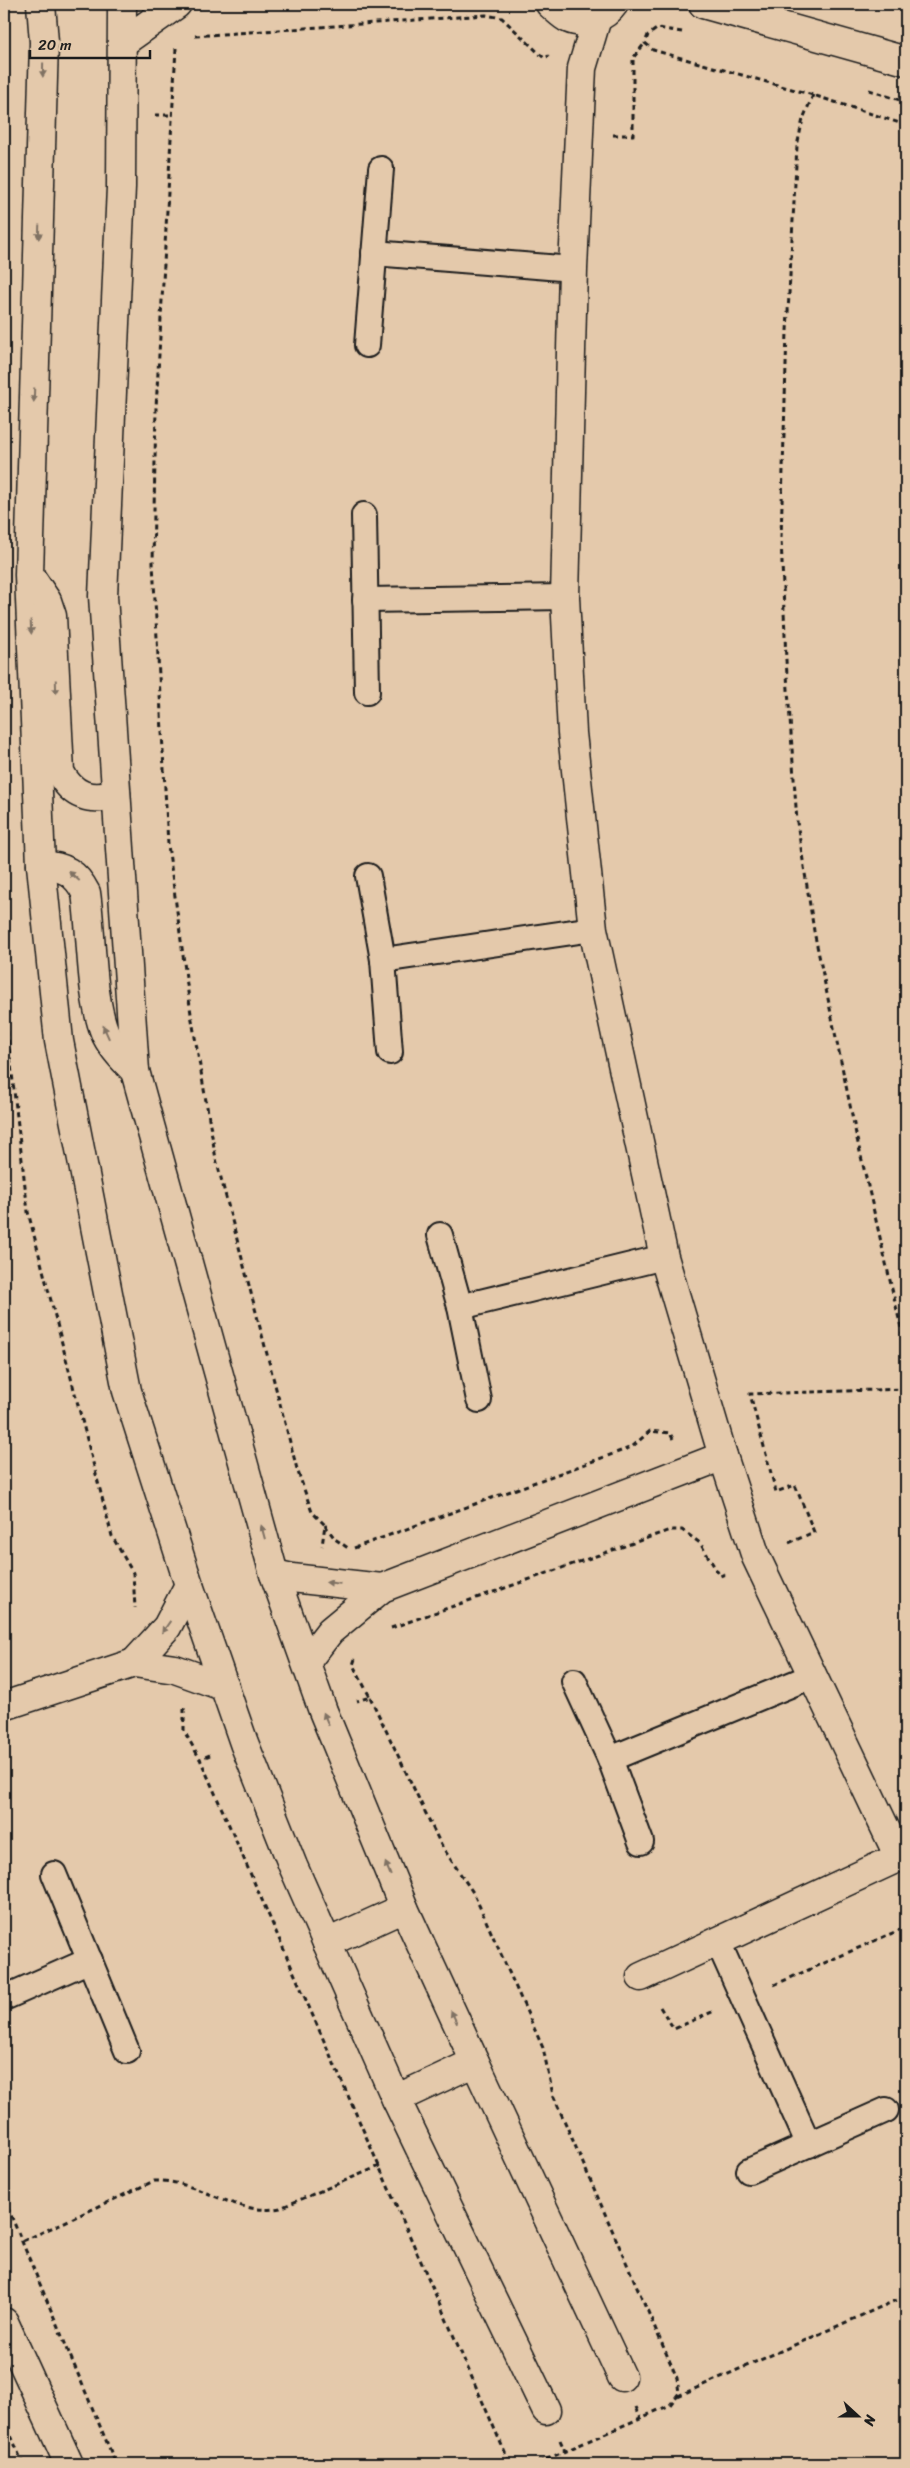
<svg xmlns="http://www.w3.org/2000/svg" width="910" height="2468" font-family="Sriracha,sans-serif">
	<rect width="100%" height="100%" fill="#e4c9ab"/>
	<filter id="ink" filterUnits="userSpaceOnUse"><feTurbulence type="fractalNoise" baseFrequency=".02" numOctaves="2"/><feDisplacementMap in="SourceGraphic" scale="10" xChannelSelector="R" yChannelSelector="G"/><feConvolveMatrix kernelMatrix="1 2 1 2 8 2 1 2 1" color-interpolation-filters="sRGB"/></filter>
	<g filter="url(#ink)">
		<g fill="none" stroke-linecap="round" stroke-linejoin="round">
			<g stroke="#1c1c1c" stroke-width="28">
				<g id="lane">
					<path d="M 374,253 L 573,269"/>
					<path d="M 367,345 L 381,169"/>
					<path d="M 364,515 L 367,692"/>
					<path d="M 365,600 L 565,597"/>
					<path d="M 368,876 L 383,960 L 390,1052"/>
					<path d="M 383,960 L 593,929"/>
					<path d="M 440,1235 L 460,1307 L 479,1400"/>
					<path d="M 460,1307 L 664,1257"/>
					<path d="M 574,1681 L 610,1759 L 641,1842"/>
					<path d="M 610,1759 L 812,1676"/>
					<path d="M 54,1874 L 127,2051"/>
					<path d="M 718,1942 L 809,2145"/>
					<path d="M 4,1998 L 90,1960"/>
					<path d="M 749,2171 L 886,2110"/>
				</g>
			</g>
			<g stroke="#1c1c1c" stroke-width="31">
				<g id="street">
					<path d="M 550,4 C 555,8 562,16 569,19 C 585,26 605,17 614,4"/>
					<path d="M 703,4 L 906,61"/>
					<path d="M 597,18 L 582,68 L 580,110 L 573,269 L 565,597 L 572,733 L 593,929 L 664,1257 L 723,1456 L 756,1557 L 899,1857"/>
					<path d="M 122,43 L 177,4"/>
					<path d="M 274,1574 L 292,1578 L 382,1588"/>
					<path d="M 306,1662 L 330,1631 L 382,1588 L 723,1456"/>
					<path d="M 134,1663 L 167,1627 L 189,1585"/>
					<path d="M 4,1706 L 134,1663 L 175,1669 L 225,1687"/>
					<path d="M 641,1977 L 906,1854"/>
					<path d="M 475,2062 L 622,2377"/>
					<path d="M 396,2099 L 546,2410"/>
					<path d="M 4,2322 L 69,2464"/>
				</g>
			</g>
			<g stroke="#1c1c1c" stroke-width="31">
				<g id="secondary">
					<path d="M 41,4 L 44,42 L 29,575 L 41,865 L 59,1041 L 127,1391 L 189,1585 L 244,1743 L 293,1866 L 396,2099 L 475,2062 L 404,1908 L 323,1711 L 274,1574 L 135,1071 L 103,596 L 121,187 L 122,4"/>
					<path d="M 30,576 L 47,601 L 52,616 L 60,772 C 72,796 91,802 116,794"/>
					<path d="M 41,865 C 64,866 76,873 86,893 C 92,934 90,999 106,1035 C 113,1049 124,1060 135,1071"/>
					<path d="M 327,1943 L 404,1908"/>
				</g>
			</g>
			<g stroke="#1c1c1c" stroke-width="3" stroke-dasharray="5 4" stroke-linecap="butt">
				<path d="M 888,4 L 906,10"/>
				<path d="M 682,32 L 658,28 L 648,35 L 645,43 L 653,50 L 813,95 L 906,125"/>
				<path d="M 195,36 L 486,15 L 502,18 L 544,58 L 549,56"/>
				<path d="M 176,48 L 156,408 L 153,563 L 168,845 L 191,1014 L 216,1159 L 297,1469 L 312,1512 L 325,1525 L 322,1546"/>
				<path d="M 869,90 L 906,102"/>
				<path d="M 813,95 L 803,119 L 797,146 L 787,331 L 781,538 L 786,660 L 797,822 L 814,931 L 857,1139 L 906,1349"/>
				<path d="M 155,115 L 172,115"/>
				<path d="M 613,135 L 633,135 L 633,58 L 645,43"/>
				<path d="M 4,1004 L 28,1212 L 112,1536 L 133,1573 L 135,1608"/>
				<path d="M 325,1525 L 335,1539 L 348,1548"/>
				<path d="M 789,1543 L 814,1532 L 795,1485 L 776,1492 L 750,1394 L 906,1389"/>
				<path d="M 354,1548 L 632,1447 L 650,1431 L 670,1433 L 673,1439"/>
				<path d="M 391,1628 L 670,1530 L 682,1530 L 700,1543 L 720,1576 L 725,1574"/>
				<path d="M 355,1659 L 353,1665 L 370,1697 L 357,1701"/>
				<path d="M 370,1697 L 441,1845 L 474,1894 L 543,2048 L 553,2095 L 677,2378 L 679,2393 L 670,2405 L 536,2464"/>
				<path d="M 184,1708 L 184,1731 L 200,1759"/>
				<path d="M 210,1755 L 200,1759 L 510,2464"/>
				<path d="M 774,1985 L 906,1927"/>
				<path d="M 660,2007 L 674,2029 L 714,2011"/>
				<path d="M 4,2199 L 116,2464"/>
				<path d="M 23,2241 L 154,2181 C 199,2179 235,2217 280,2208 L 380,2166"/>
				<path d="M 678,2396 L 906,2296"/>
				<path d="M 636,2407 L 641,2418"/>
				<path d="M 4,2419 L 23,2464"/>
				<path d="M 560,2440 L 565,2451"/>
			</g>
			<use href="#lane" stroke="#e4c9ab" stroke-width="24"/>
			<use href="#street" stroke="#e4c9ab" stroke-width="28"/>
			<use href="#secondary" stroke="#e4c9ab" stroke-width="28"/>
		</g>
		<defs><path id="oneway-solid" d="M-6-.8H1V-3.2L6.5 0L1 3.2V.8H-6Z" transform="scale(1.25)"/></defs>
		<g fill="#807264">
			<use href="#oneway-solid" transform="translate(43 70) rotate(91)"/>
			<use href="#oneway-solid" transform="translate(39 232) rotate(92)"/>
			<use href="#oneway-solid" transform="translate(34 395) rotate(92)"/>
			<use href="#oneway-solid" transform="translate(31 627) rotate(87)"/>
			<use href="#oneway-solid" transform="translate(56 687) rotate(88)"/>
			<use href="#oneway-solid" transform="translate(74 876) rotate(-139)"/>
			<use href="#oneway-solid" transform="translate(106 1032) rotate(-114)"/>
			<use href="#oneway-solid" transform="translate(263 1532) rotate(-105)"/>
			<use href="#oneway-solid" transform="translate(333 1583) rotate(-174)"/>
			<use href="#oneway-solid" transform="translate(166 1627) rotate(125)"/>
			<use href="#oneway-solid" transform="translate(326 1719) rotate(-112)"/>
			<use href="#oneway-solid" transform="translate(388 1869) rotate(-112)"/>
			<use href="#oneway-solid" transform="translate(454 2017) rotate(-115)"/>
		</g>
	</g>
	<rect width="910" height="2468" fill="none" stroke="#e4c9ab" stroke-width="20"/>
	<rect x="10" y="10" width="890" height="2448" fill="none" stroke="#1c1c1c" stroke-width="2" filter="url(#ink)"/>
	<g transform="translate(858 2416) rotate(111)" stroke="#e4c9ab" stroke-width="4" paint-order="stroke">
	<path d="M0-4L9 19L0 12L-9 19Z" fill="#1c1c1c"/>
	<text y="-8" font-size="14" font-weight="bold" text-anchor="middle" fill="#1c1c1c">N</text>
	</g>
	<path d="M30 50v8h120v-8" fill="none" stroke="#1c1c1c" stroke-width="2.5"/>
	<text x="38" y="50" font-size="15" fill="#1c1c1c" stroke="#e4c9ab" stroke-width="4" paint-order="stroke">20 m</text>
</svg>
